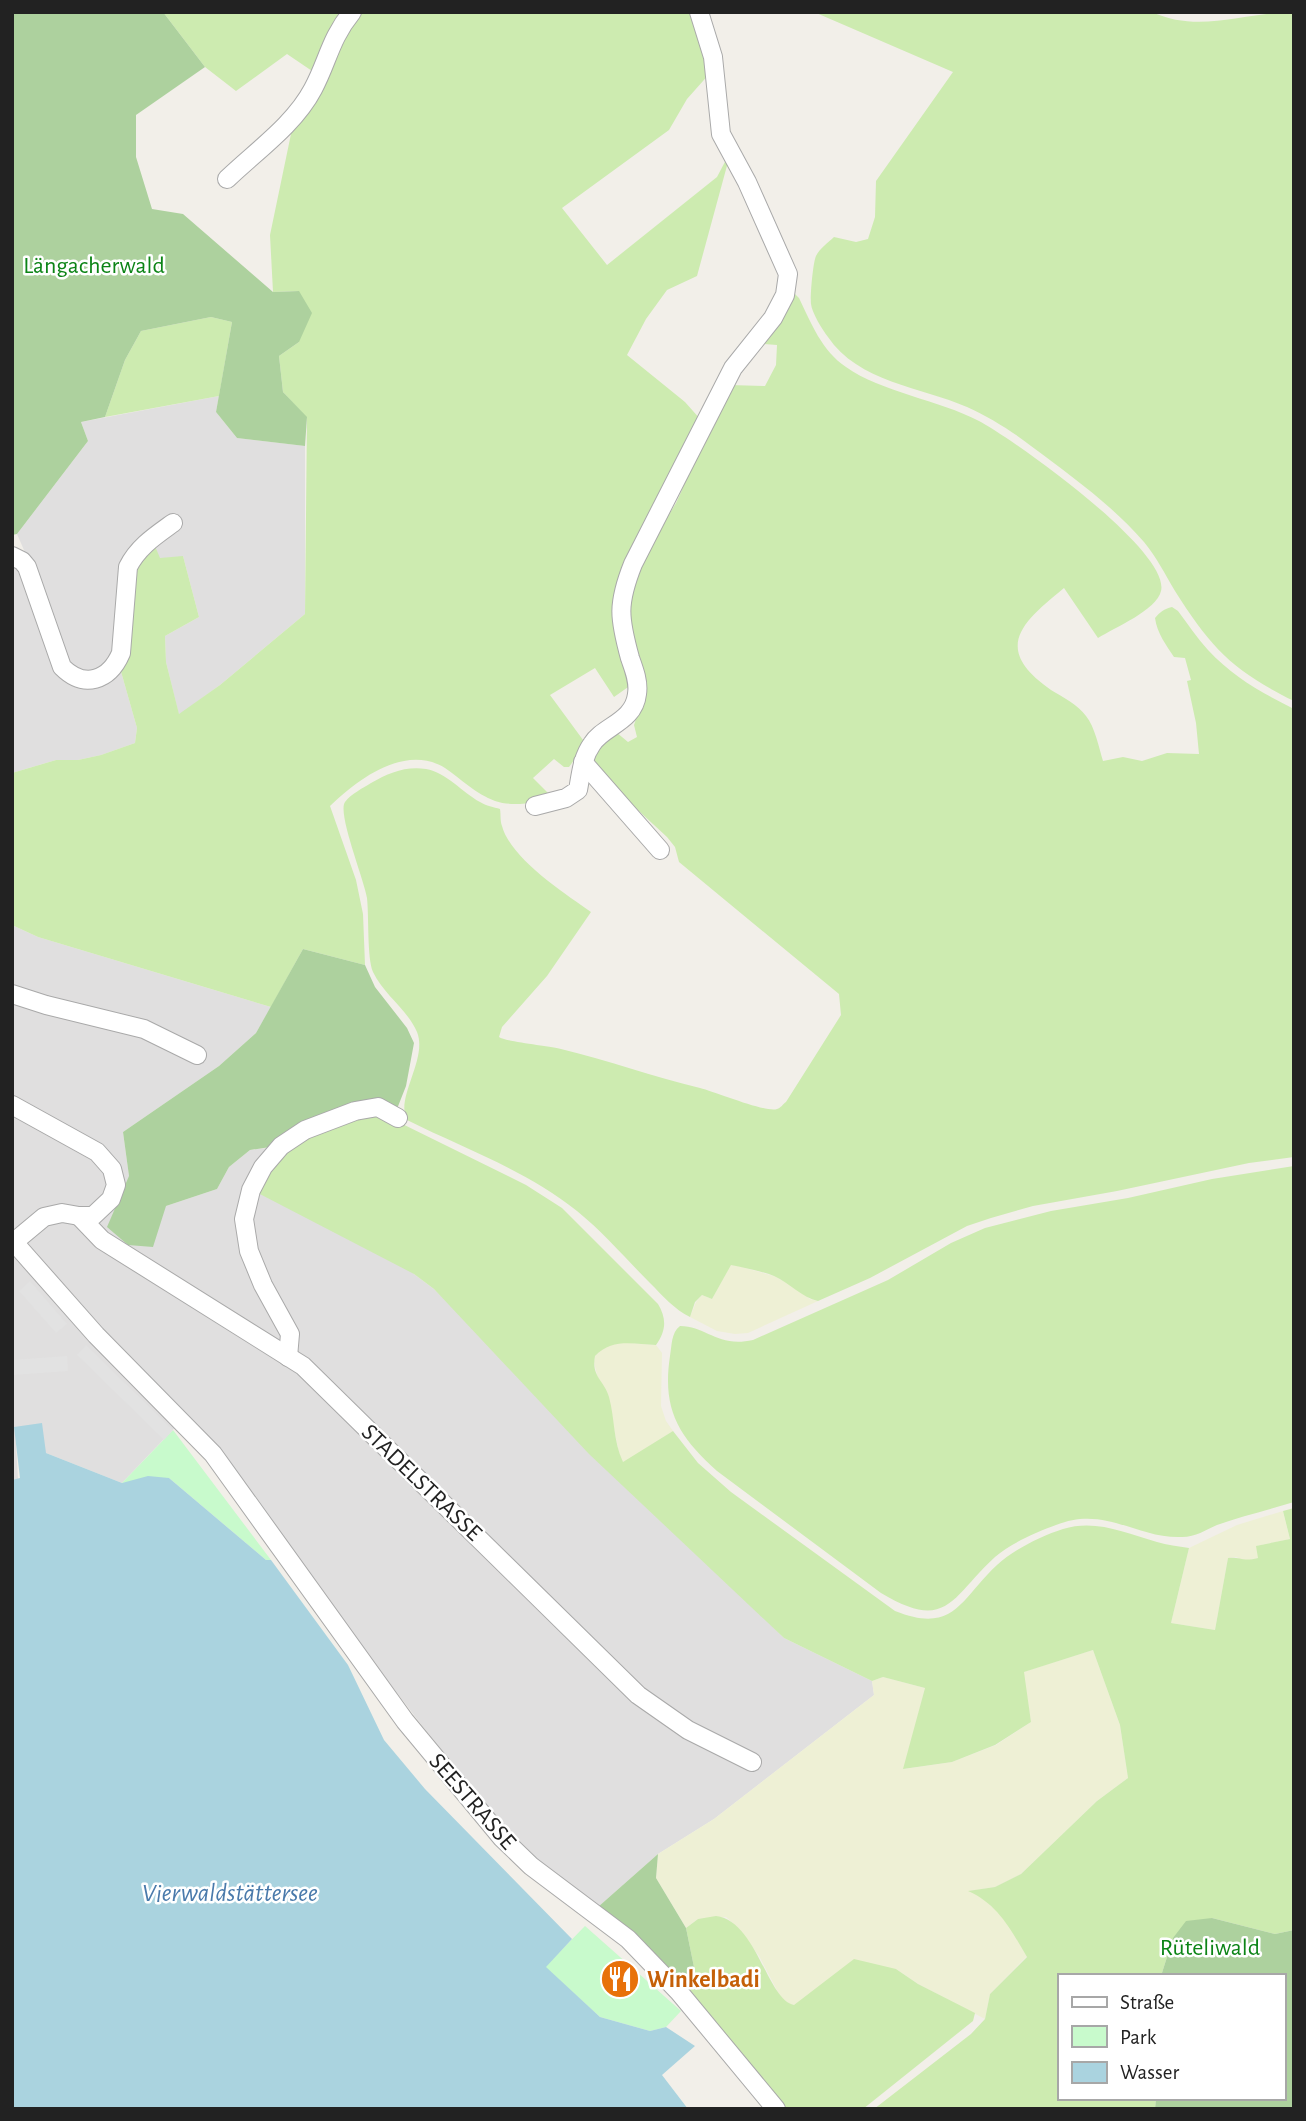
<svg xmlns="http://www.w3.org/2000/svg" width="1306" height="2121" font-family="'Alegreya Sans',sans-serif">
	<rect width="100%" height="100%" fill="#f2efe9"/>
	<g fill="#e0dfdf">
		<path d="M 219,396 L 216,412 L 237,438 L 305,446 L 305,614 L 220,685 L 179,715 L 166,662 L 165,636 L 199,617 L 183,556 L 120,668 L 137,728 L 135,743 L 101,755 L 78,760 L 56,760 L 12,773 L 12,553 L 27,557 L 17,534 L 88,441 L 81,422 Z"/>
		<path d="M 12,925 L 38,937 L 271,1007 L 256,1033 L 219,1066 L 123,1132 L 129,1176 L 166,1206 L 217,1189 L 229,1167 L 250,1150 L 281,1146 L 414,1274 L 434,1289 L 784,1638 L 872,1681 L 874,1695 L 714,1819 L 658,1854 L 598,1907 L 539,1862 L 507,1831 L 420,1723 L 186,1416 L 122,1483 L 46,1453 L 15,1427 L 18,1479 L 12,1480 Z"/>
	</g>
	<g fill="#eef0d5">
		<path d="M 731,1264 L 774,1276 L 793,1286 L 810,1299 L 818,1301 L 748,1333 L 735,1334 L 717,1331 L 690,1317 L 696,1302 L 702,1295 L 712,1299 Z"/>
		<path d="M 617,1342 L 656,1345 L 662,1353 L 661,1406 L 666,1421 L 673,1431 L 623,1463 L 619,1453 L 606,1391 L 598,1379 L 594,1362 L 595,1356 L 603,1348 Z"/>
		<path d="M 1283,1511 L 1290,1539 L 1257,1546 L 1259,1558 L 1245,1561 L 1236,1557 L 1228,1558 L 1215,1630 L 1171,1623 L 1189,1548 L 1237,1525 Z"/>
		<path d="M 1093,1650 L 1120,1725 L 1128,1778 L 1097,1801 L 1021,1874 L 995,1887 L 970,1891 L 981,1897 L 1004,1917 L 1027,1956 L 990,1994 L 985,2019 L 918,1984 L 896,1969 L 794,2005 L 789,2004 L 780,1996 L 759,1956 L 738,1928 L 726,1917 L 698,1919 L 686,1928 L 656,1878 L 658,1854 L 714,1819 L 874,1695 L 872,1681 L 883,1677 L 925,1688 L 904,1769 L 952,1762 L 996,1745 L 1031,1722 L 1023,1672 Z"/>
	</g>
	<g fill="#cdebb0">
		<path d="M 163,12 L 348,12 L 315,73 L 287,54 L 236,91 L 205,67 Z"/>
		<path d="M 361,12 L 695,12 L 711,72 L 687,99 L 669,130 L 562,208 L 607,265 L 717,177 L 727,158 L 728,162 L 697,276 L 667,290 L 646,319 L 627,355 L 685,402 L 701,420 L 621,583 L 631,685 L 614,697 L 595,668 L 550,695 L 586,744 L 569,767 L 564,767 L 554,759 L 533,778 L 553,798 C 535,803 513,807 495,801 C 476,794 461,779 445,768 C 405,743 357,780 330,806 L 356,880 L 363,914 L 365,965 L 303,949 L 271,1007 L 38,937 L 12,925 L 12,773 L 56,760 L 78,760 L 101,755 L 135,743 L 137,728 L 120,668 L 134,566 L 155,546 L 160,558 L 183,556 L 199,617 L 165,636 L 166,662 L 179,714 L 220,685 L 305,614 L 307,418 L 283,392 L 279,356 L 299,342 L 299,291 L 273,292 L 270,235 L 291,134 L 285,127 L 334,46 Z"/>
		<path d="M 814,12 L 1152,12 C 1199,34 1246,12 1294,12 L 1294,701 C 1233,671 1211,648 1175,591 C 1165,574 1157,558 1144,542 C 1112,505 1070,475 1031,446 C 1012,431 989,417 967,407 C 921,387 858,382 828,337 C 822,329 812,313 811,304 C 810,297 813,262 816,256 C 819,249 829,242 834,237 L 856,242 L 868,239 L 875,217 L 876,181 L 953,72 Z"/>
		<path d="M 793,292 L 799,298 C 811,323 822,351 846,367 C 881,392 939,400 979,421 C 1013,439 1171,551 1161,591 C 1157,610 1114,628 1098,638 L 1064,588 C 1021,623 992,649 1051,690 C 1063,697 1078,705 1086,716 C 1095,727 1099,748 1103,761 L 1123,757 L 1142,761 L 1167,753 L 1199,754 L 1196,723 L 1187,681 L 1191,680 L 1185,658 L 1174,657 C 1166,645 1157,633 1155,618 C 1160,612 1164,609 1172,607 L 1178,611 C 1188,624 1197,638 1208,650 C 1233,677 1262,693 1294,709 L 1294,1157 L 1249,1163 L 1117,1191 L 1033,1206 L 991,1218 L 967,1226 L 870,1278 L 818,1301 C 802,1298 790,1283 774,1276 C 761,1271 745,1268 731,1265 L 712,1299 L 702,1295 L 695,1302 L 690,1317 C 675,1310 662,1295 650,1283 C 626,1259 603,1232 577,1211 C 526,1170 465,1149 407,1120 C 395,1098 428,1059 417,1032 C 407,1009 384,995 373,972 C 367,958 369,917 367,898 C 364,879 337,813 345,802 C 351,794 363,788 371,783 C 389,773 405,766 426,769 C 446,772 463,793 480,802 C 486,806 494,807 500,809 C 501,815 500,821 502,826 C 511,859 564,893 591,912 L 547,976 L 502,1027 L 499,1037 C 506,1042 549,1046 561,1049 C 608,1060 653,1077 700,1088 C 716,1092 766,1113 777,1109 C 781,1108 783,1104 786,1102 L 841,1015 L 839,994 L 679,862 L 675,847 L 667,837 L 601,776 L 592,761 L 593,751 L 616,732 L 628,742 L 637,737 L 634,725 L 644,695 L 624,611 L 645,554 L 676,503 L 682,490 L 685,473 L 729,385 L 765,386 L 776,365 L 777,345 L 764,344 Z"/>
		<path d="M 211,317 L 232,322 L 219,396 L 105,417 L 125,360 L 141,331 Z"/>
		<path d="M 378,1112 L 526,1185 L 562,1208 L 658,1304 C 667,1319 666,1331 656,1345 C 633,1344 612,1338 595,1356 C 591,1377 604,1380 609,1397 C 615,1419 613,1441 623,1462 L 673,1431 L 698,1463 L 731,1492 L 895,1611 C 955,1635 961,1598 997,1565 C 1013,1550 1041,1536 1063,1529 C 1096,1519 1125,1533 1157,1542 C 1167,1545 1178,1546 1189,1548 L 1171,1623 L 1215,1630 L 1228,1558 C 1241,1557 1243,1562 1258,1558 L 1256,1546 L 1290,1539 L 1283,1511 L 1294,1508 L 1294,1930 L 1275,1934 L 1212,1918 L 1173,1938 L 1161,1976 L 1059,1976 L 1059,2098 L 1156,2098 L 1155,2109 L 874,2109 L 971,2034 L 985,2019 L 990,1994 L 1027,1957 C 1011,1930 998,1904 968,1891 L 995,1887 L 1021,1874 L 1097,1801 L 1128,1778 L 1120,1725 L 1093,1650 L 1024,1672 L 1031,1722 L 995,1745 L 952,1762 L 903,1769 L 925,1688 L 883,1677 L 872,1681 L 784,1638 L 589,1454 L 434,1289 L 414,1274 L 254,1191 L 266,1167 L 313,1129 Z"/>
		<path d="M 1294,1166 L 1294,1502 C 1268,1510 1242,1516 1217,1525 C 1205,1530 1196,1537 1182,1537 C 1137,1539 1105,1505 1056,1525 C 1037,1532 1011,1543 995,1557 C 951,1597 948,1633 881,1593 L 717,1471 C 678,1436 662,1409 670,1356 C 672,1345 671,1333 680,1326 C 707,1326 717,1348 753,1340 L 888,1280 L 951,1243 L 985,1228 L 1051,1211 L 1128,1198 L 1212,1179 Z"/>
		<path d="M 716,1916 C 757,1921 767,2000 794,2005 L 854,1959 L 896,1969 L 918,1984 L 975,2013 L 973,2021 L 863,2109 L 784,2109 L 683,1986 L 694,1967 L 686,1928 L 698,1919 Z"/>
	</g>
	<g fill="#add19e">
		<path d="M 12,12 L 163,12 L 205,67 L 136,115 L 136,157 L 152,209 L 183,214 L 273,292 L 299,291 L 312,313 L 299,342 L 279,356 L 283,392 L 307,417 L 305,446 L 237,438 L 216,412 L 232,322 L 211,317 L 141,331 L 125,360 L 105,417 L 81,422 L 88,441 L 17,534 L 12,535 Z"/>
		<path d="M 303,949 L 365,965 L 375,987 L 407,1028 L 414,1043 L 406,1086 L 395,1114 L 380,1107 L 277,1146 L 250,1150 L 229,1167 L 217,1189 L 166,1206 L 153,1247 L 128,1245 L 107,1227 L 129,1176 L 123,1132 L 219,1066 L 256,1033 Z"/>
		<path d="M 658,1854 L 656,1878 L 686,1928 L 694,1967 L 683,1986 L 598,1907 Z"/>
		<path d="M 1212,1918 L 1275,1934 L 1294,1930 L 1294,2109 L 1155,2109 L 1156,2098 L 1283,2098 L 1283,1976 L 1161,1976 L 1173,1938 L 1186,1921 Z"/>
	</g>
	<g fill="#c8facc">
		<path d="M 173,1430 L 271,1560 L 266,1560 L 169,1478 L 122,1483 Z"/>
		<path d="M 585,1926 L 681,2011 L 666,2027 L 650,2031 L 600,2017 L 545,1967 Z"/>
	</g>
	<g fill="#e2e2e2">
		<path d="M 30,1281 L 67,1324 L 56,1333 L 19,1291 Z"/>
		<path d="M 86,1345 L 173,1430 L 164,1440 L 77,1355 Z"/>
		<path d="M 67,1356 L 68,1371 L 12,1375 L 12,1360 Z"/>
	</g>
	<path fill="#aad3df" d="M 42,1423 L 46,1453 L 122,1483 L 148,1476 L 169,1478 L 266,1560 L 271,1560 L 348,1665 L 384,1740 L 425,1789 L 572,1939 L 546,1967 L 600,2017 L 650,2031 L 666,2027 L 695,2046 L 662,2075 L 688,2109 L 12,2109 L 12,1480 L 20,1478 L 14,1427 Z"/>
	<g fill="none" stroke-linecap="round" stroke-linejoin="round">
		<g stroke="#a9a9a9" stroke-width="20">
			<g id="street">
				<path d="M 227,179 C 256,151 294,125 313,89 C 328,61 330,39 352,12"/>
				<path d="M 12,556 L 22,561 L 27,567 L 62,667 C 84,689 109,681 121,653 L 128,567 C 138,547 155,536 173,523"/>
				<path d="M 583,762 L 660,850"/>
				<path d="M 535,806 L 566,798 L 578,790 C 581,774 582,758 592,744 C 603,726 634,722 637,694 C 639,682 634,669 630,658 C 619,618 617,604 633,564 L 733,368 L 773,318 L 785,295 L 788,274 L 747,182 L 721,134 L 713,57 L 699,12"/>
				<path d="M 12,994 L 46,1005 L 144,1029 L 197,1055"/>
				<path d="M 12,1105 L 97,1152 L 112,1169 L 116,1185 L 111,1199 L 93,1216 L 79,1216 L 62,1213 L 44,1217 L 14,1242"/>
				<path d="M 79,1216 L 102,1240 L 303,1366 L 638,1695 L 688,1730 L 752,1762"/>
				<path d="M 12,1240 L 96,1335 L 213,1454 L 405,1721 L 502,1838 L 531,1866 L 628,1939 L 679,1992 L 776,2109"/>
				<path d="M 288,1357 L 290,1334 L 263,1285 L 249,1251 L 244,1219 L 251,1190 L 263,1167 L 281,1146 L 305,1130 L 355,1111 L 378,1107 L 398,1118"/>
			</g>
		</g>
		<use href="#street" stroke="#fff" stroke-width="18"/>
	</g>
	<defs>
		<g id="restaurant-disc" transform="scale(2.0125)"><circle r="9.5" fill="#e8710a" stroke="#fff"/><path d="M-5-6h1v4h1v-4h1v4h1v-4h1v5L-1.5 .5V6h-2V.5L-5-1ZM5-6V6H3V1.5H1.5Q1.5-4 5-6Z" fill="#fff"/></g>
	</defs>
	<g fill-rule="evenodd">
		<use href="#restaurant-disc" x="620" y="1979"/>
	</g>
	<g text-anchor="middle" stroke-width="5" stroke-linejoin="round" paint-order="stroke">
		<g font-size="24" fill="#0c8416" stroke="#fff">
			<text x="94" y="273">Längacherwald</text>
			<text x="1210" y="1955">Rüteliwald</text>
		</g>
		<g font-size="24" fill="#222" stroke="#fff">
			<text transform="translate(422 1482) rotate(44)" y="8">STADELSTRASSE</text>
			<text transform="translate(473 1801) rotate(49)" y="8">SEESTRASSE</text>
		</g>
		<g font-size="24" font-weight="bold" fill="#c56008" stroke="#fff" text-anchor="start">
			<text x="647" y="1987">Winkelbadi</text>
		</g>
		<g font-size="26" font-style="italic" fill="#4a7aab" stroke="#fff">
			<text x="230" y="1901">Vierwaldstättersee</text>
		</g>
	</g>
	<rect width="1306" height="2121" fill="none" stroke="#222222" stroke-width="28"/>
	<rect x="1058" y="1974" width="228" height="126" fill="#ffffff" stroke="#a7a7a7" stroke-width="2"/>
	<rect x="1072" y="1997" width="35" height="10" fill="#ffffff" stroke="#a7a7a7" stroke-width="2"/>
	<text x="1120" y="2009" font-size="21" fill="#222222">Straße</text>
	<rect x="1072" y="2026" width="35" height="21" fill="#c8facc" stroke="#a7a7a7" stroke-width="2"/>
	<text x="1120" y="2044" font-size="21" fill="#222222">Park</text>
	<rect x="1072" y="2062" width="35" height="21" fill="#aad3df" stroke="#a7a7a7" stroke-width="2"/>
	<text x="1120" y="2079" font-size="21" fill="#222222">Wasser</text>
</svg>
